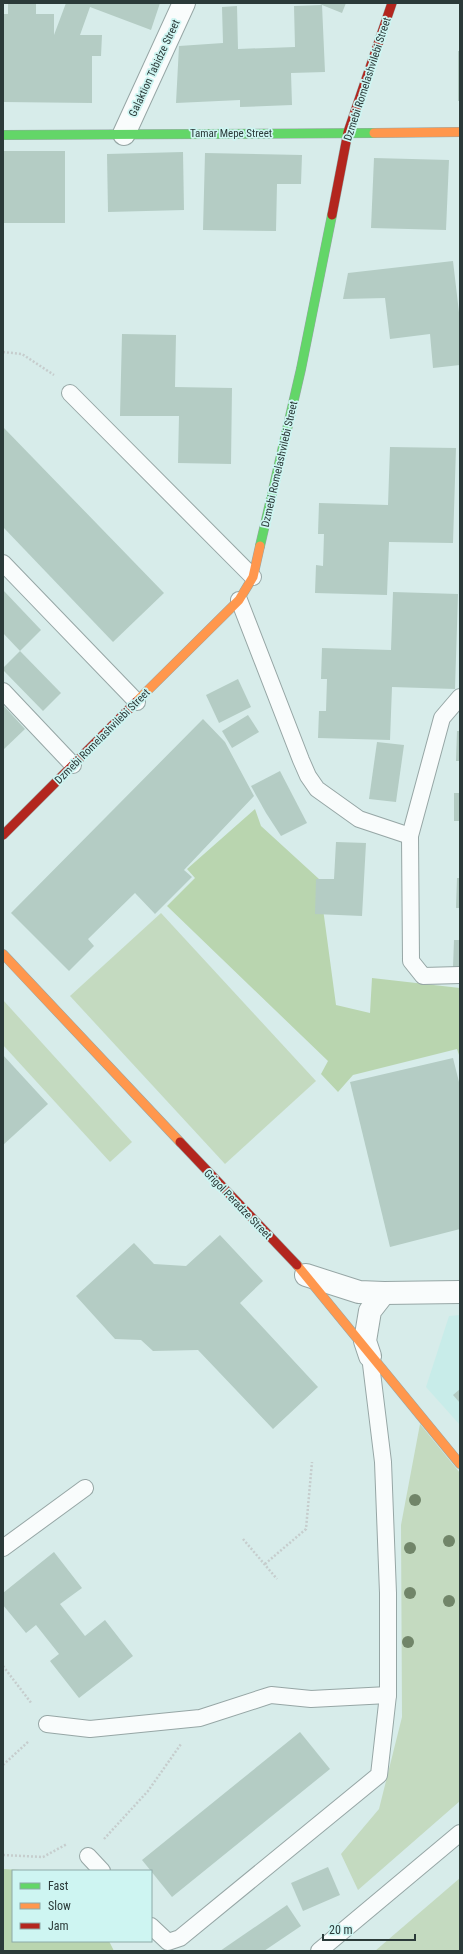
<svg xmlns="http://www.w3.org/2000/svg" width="463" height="1954" font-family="'Roboto Condensed',sans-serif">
	<rect width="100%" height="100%" fill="#d7ecea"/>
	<path fill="#c8ece9" d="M 460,1315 L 460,1425 L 426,1387 L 449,1316 Z"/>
	<g fill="#c4dac0">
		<path d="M 161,913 L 316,1081 L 225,1164 L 70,996 Z"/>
		<path d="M 3,1000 L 132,1142 L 110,1162 L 3,1045 Z"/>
		<path d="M 420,1424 L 460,1473 L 460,1801 L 358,1890 L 341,1854 L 379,1809 L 402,1717 L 401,1525 Z"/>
		<path d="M 460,1878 L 460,1951 L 375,1951 Z"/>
	</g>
	<g fill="#b9d5af">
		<path d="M 255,809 L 261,826 L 319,879 L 336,1005 L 370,1013 L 372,978 L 460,988 L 460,1058 L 457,1049 L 353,1075 L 338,1092 L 321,1074 L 328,1061 L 167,906 L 195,878 L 187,869 Z"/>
		<path d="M 3,1869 L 37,1871 L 13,1871 L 13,1941 L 109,1941 L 114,1951 L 3,1951 Z"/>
	</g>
	<g fill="#b4ccc4">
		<path d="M 8,3 L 36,3 L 36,14 L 54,14 L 54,35 L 66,3 L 160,3 L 151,30 L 90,7 L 80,35 L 102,35 L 101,56 L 92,56 L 92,103 L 3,102 L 3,14 L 8,14 Z"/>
		<path d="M 318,3 L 346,3 L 342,13 L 322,5 L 325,72 L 291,73 L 292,105 L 240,107 L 240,100 L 176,103 L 179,46 L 223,43 L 222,7 L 237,6 L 238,49 L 295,47 L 294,6 L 322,5 Z"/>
		<rect x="458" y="51" width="2" height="50"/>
		<rect x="3" y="151" width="62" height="72"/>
		<path d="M 183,152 L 184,210 L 108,212 L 107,154 Z"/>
		<path d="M 205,153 L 302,155 L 301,184 L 277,184 L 276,231 L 203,230 Z"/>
		<path d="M 374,158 L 449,160 L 446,230 L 371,228 Z"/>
		<path d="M 453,261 L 460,321 L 460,365 L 433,368 L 430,334 L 390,339 L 385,298 L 343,299 L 348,273 Z"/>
		<path d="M 122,334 L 176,335 L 175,387 L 232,388 L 231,464 L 178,463 L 179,416 L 120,416 Z"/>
		<path d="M 3,427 L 164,593 L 113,642 L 3,527 Z"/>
		<path d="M 390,447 L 456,448 L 453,543 L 389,542 L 387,595 L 315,593 L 316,565 L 323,566 L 324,534 L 318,534 L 319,503 L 388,505 Z"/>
		<path d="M 3,590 L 41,630 L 20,651 L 3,633 Z"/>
		<path d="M 393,592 L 458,594 L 455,689 L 392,687 L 390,740 L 318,738 L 319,711 L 326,711 L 327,679 L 321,679 L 322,648 L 391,650 Z"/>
		<path d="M 20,651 L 61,693 L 43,711 L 3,670 L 3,668 Z"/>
		<path d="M 238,679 L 251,707 L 219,723 L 206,695 Z"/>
		<path d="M 3,705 L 25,729 L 3,750 Z"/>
		<path d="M 248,715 L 259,732 L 232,748 L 222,731 Z"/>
		<path d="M 203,719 L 225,742 L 254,796 L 184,870 L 192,877 L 155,914 L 135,893 L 88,939 L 94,946 L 69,971 L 11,913 Z"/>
		<path d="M 457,731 L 460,731 L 460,761 L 456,761 Z"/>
		<path d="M 377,742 L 404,745 L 396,802 L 369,799 Z"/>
		<path d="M 280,771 L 307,823 L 281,836 L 266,813 L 251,786 Z"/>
		<rect x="454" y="793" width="6" height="28"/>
		<path d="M 336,842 L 366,843 L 362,916 L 315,914 L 316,879 L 334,879 Z"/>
		<path d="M 457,878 L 460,878 L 460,908 L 456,908 Z"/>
		<path d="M 454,940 L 460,940 L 460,968 L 453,967 Z"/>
		<path d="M 3,1055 L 48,1104 L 3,1145 Z"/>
		<path d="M 453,1058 L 460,1086 L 460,1229 L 390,1247 L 350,1082 Z"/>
		<path d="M 220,1235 L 263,1281 L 240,1303 L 318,1387 L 273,1429 L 198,1350 L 153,1351 L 141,1340 L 115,1339 L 76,1296 L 134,1243 L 154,1264 L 186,1266 Z"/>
		<path d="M 460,1389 L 460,1403 L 453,1395 Z"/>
		<path d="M 54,1552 L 82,1588 L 60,1604 L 85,1636 L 105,1620 L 133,1656 L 79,1698 L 50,1661 L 59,1654 L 36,1625 L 26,1633 L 3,1605 L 3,1593 Z"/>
		<path d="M 300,1732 L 330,1769 L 172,1897 L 142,1860 Z"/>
		<path d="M 328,1867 L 340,1895 L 303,1911 L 291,1883 Z"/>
		<path d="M 287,1905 L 301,1926 L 264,1951 L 220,1951 Z"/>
	</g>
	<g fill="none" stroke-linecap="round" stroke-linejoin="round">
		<g stroke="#96a6a5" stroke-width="18">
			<g id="lane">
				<path d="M 70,393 L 253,577"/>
				<path d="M 3,563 L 137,702"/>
				<path d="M 239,600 L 301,760 L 308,776 L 317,789 L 359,819 L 410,836"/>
				<path d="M 3,691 L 73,765"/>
				<path d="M 460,697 L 442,718 L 410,836 L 411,961 L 423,976 L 460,975"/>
				<path d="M 3,1548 L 85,1488"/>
				<path d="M 47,1724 L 90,1729 L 200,1718 L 271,1695 L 311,1699 L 388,1695"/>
				<path d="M 88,1856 L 102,1871"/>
				<path d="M 151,1926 L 168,1942 L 180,1938 L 379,1775 L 388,1695 L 388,1593 L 383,1462 L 370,1356"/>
				<path d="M 319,1951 L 460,1833"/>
			</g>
		</g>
		<g stroke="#96a6a5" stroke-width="24">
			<g id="street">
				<path d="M 124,134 L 184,3"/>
				<path d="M 306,1275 L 359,1292 L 384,1293 L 460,1292"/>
				<path d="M 370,1356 L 365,1341 L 370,1311 L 384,1293"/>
			</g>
		</g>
		<g stroke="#96a6a5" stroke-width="10">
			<g id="fast">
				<path d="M 3,135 L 374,133"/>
				<path d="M 260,546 L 301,369 L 332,215"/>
			</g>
		</g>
		<g stroke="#96a6a5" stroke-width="10">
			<g id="slow">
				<path d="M 374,133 L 460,132"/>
				<path d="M 136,702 L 239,600 L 253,577 L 260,546"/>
				<path d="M 3,954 L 180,1142"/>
				<path d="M 297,1265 L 460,1464"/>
			</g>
		</g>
		<g stroke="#96a6a5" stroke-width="10">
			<g id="jam">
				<path d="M 332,215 L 348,132 L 392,3"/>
				<path d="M 3,835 L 136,702"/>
				<path d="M 180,1142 L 297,1265"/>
			</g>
		</g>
		<g stroke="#c6cdcd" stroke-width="2.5" stroke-dasharray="2 2" stroke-linecap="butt">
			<path d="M 3,352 L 22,354 L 54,375"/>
			<path d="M 243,1539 L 277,1579"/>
			<path d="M 265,1564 L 306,1529 L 312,1462"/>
			<path d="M 3,1666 L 32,1704"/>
			<path d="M 3,1765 L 29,1741"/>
			<path d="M 104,1839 L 148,1791 L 181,1744"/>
			<path d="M 3,1855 L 43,1857 L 67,1844"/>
		</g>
		<use href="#lane" stroke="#f9fcfc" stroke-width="16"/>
		<use href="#street" stroke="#f9fcfc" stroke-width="22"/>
		<use href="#fast" stroke="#63d668" stroke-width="9"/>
		<use href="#slow" stroke="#ff974d" stroke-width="9"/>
		<use href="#jam" stroke="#b3261e" stroke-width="9"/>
	</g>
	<g fill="#718569">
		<circle cx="415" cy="1500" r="6"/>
		<circle cx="449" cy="1541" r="6"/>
		<circle cx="410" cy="1548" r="6"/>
		<circle cx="410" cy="1593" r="6"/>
		<circle cx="449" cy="1601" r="6"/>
		<circle cx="408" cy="1642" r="6"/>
	</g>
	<g text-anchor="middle" stroke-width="3.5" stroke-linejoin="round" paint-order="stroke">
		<g font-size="11" fill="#2b3a39" stroke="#cef5f2">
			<text transform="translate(154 68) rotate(-65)" y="4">Galaktion Tabidze Street</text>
			<text transform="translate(367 79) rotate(-72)" y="4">Dzmebi Romelashvilebi Street</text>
			<text x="231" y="137">Tamar Mepe Street</text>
			<text transform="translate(279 464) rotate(-77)" y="4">Dzmebi Romelashvilebi Street</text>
			<text transform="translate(102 736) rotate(-45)" y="4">Dzmebi Romelashvilebi Street</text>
			<text transform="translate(238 1204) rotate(46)" y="4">Grigol Peradze Street</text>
		</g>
	</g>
	<rect width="463" height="1954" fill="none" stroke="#2b3a39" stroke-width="8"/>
	<rect x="12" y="1870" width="140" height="72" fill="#cef5f2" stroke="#8daaa8"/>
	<rect x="20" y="1883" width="20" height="6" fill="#63d668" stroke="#8daaa8"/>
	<text x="48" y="1890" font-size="12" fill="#2b3a39">Fast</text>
	<rect x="20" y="1903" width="20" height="6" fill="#ff974d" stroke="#8daaa8"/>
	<text x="48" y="1910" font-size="12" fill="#2b3a39">Slow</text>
	<rect x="20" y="1923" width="20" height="6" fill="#b3261e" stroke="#8daaa8"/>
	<text x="48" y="1930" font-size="12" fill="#2b3a39">Jam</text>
	<path d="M323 1934v6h92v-6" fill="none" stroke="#2b3a39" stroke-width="2"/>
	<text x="329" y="1934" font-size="12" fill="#2b3a39" stroke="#cef5f2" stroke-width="3" paint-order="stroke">20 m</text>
</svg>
